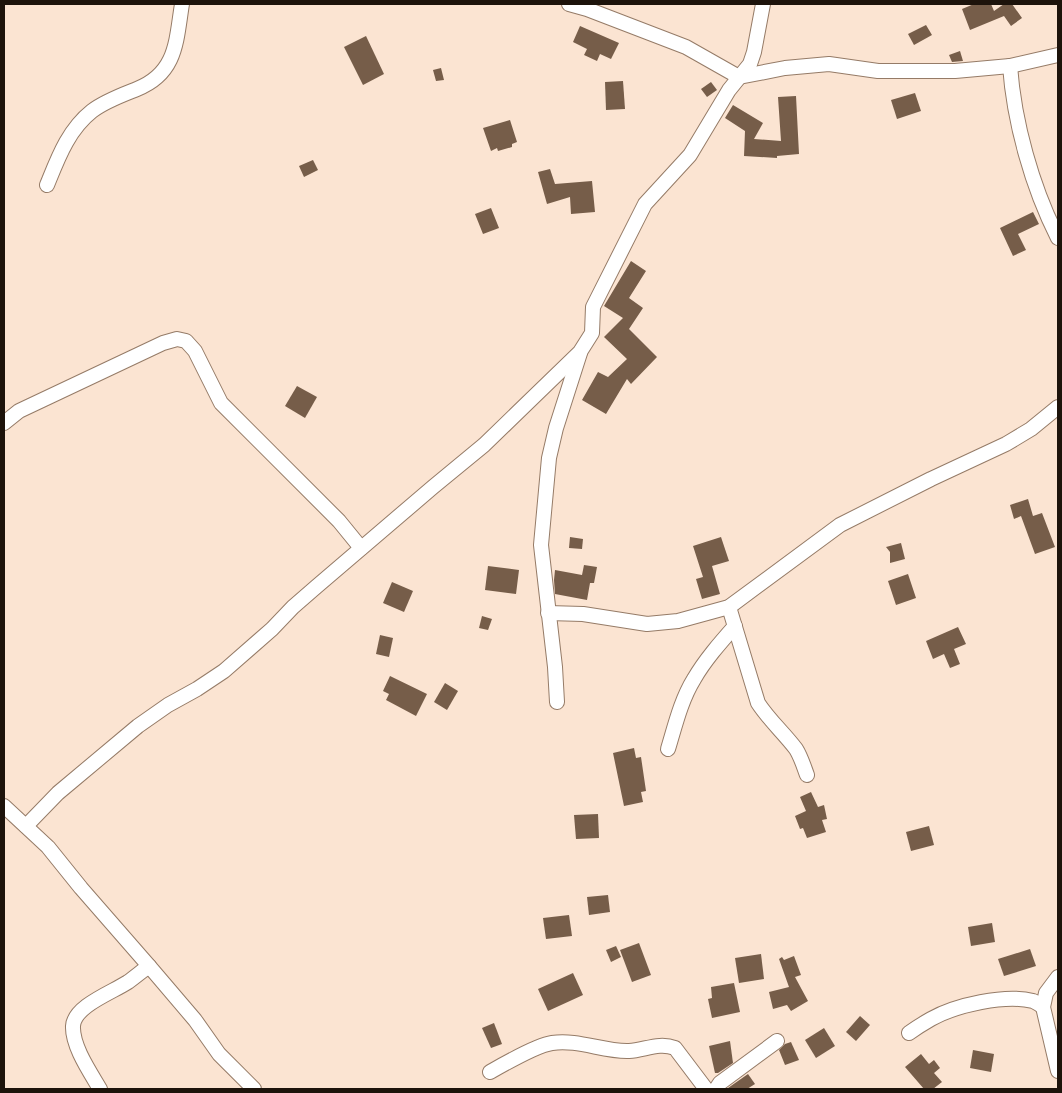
<svg xmlns="http://www.w3.org/2000/svg" width="1062" height="1093" font-family="Manrope,sans-serif">
	<rect width="100%" height="100%" fill="#fbe4d2"/>
	<g fill="#765d49">
		<path d="M 974,4 L 991,4 L 994,11 L 1004,4 L 1012,4 L 1022,18 L 1011,26 L 1004,16 L 970,30 L 962,9 Z"/>
		<path d="M 926,25 L 932,35 L 914,45 L 908,34 Z"/>
		<path d="M 580,26 L 619,43 L 611,59 L 600,54 L 597,61 L 584,55 L 587,49 L 573,42 Z"/>
		<path d="M 366,36 L 384,74 L 363,85 L 344,47 Z"/>
		<path d="M 960,51 L 963,61 L 952,62 L 949,55 Z"/>
		<path d="M 441,68 L 444,80 L 436,81 L 433,70 Z"/>
		<path d="M 623,81 L 625,109 L 606,110 L 605,82 Z"/>
		<path d="M 711,82 L 717,90 L 707,97 L 701,89 Z"/>
		<path d="M 915,93 L 921,111 L 897,119 L 891,100 Z"/>
		<path d="M 796,96 L 799,154 L 777,156 L 777,158 L 744,156 L 745,131 L 725,118 L 733,105 L 763,123 L 754,139 L 781,141 L 778,97 Z"/>
		<path d="M 510,120 L 517,142 L 512,144 L 512,147 L 498,151 L 497,148 L 491,151 L 483,128 Z"/>
		<path d="M 313,160 L 318,170 L 304,177 L 299,166 Z"/>
		<path d="M 550,169 L 555,184 L 592,181 L 595,212 L 571,214 L 570,197 L 547,204 L 538,172 Z"/>
		<path d="M 491,208 L 499,228 L 483,234 L 475,214 Z"/>
		<path d="M 1033,212 L 1039,224 L 1018,234 L 1026,250 L 1013,256 L 1000,228 Z"/>
		<path d="M 631,261 L 646,271 L 629,298 L 643,308 L 629,329 L 657,357 L 631,384 L 627,379 L 606,414 L 582,400 L 598,372 L 608,377 L 627,359 L 604,337 L 623,318 L 604,306 Z"/>
		<path d="M 297,386 L 317,397 L 305,418 L 285,406 Z"/>
		<path d="M 1028,499 L 1033,516 L 1042,513 L 1055,547 L 1035,554 L 1021,516 L 1014,519 L 1010,505 Z"/>
		<path d="M 570,537 L 583,539 L 582,549 L 569,548 Z"/>
		<path d="M 721,537 L 729,561 L 712,566 L 720,594 L 702,599 L 696,579 L 703,577 L 693,546 Z"/>
		<path d="M 901,543 L 905,559 L 890,563 L 890,552 L 886,547 Z"/>
		<path d="M 584,565 L 597,567 L 594,583 L 590,583 L 587,600 L 555,594 L 554,580 L 555,570 L 582,575 Z"/>
		<path d="M 488,566 L 519,570 L 516,594 L 485,590 Z"/>
		<path d="M 908,574 L 916,598 L 896,605 L 888,581 Z"/>
		<path d="M 392,582 L 413,591 L 404,612 L 383,603 Z"/>
		<path d="M 482,616 L 492,619 L 488,630 L 479,628 Z"/>
		<path d="M 958,627 L 966,644 L 954,649 L 960,664 L 950,668 L 944,654 L 933,659 L 926,641 Z"/>
		<path d="M 380,635 L 393,638 L 389,657 L 376,654 Z"/>
		<path d="M 390,676 L 427,694 L 416,716 L 386,700 L 389,694 L 383,691 Z"/>
		<path d="M 445,683 L 458,691 L 447,710 L 434,702 Z"/>
		<path d="M 634,748 L 636,758 L 641,757 L 646,791 L 641,792 L 643,802 L 624,806 L 613,753 Z"/>
		<path d="M 811,792 L 818,807 L 824,805 L 827,819 L 822,820 L 826,832 L 807,838 L 803,828 L 800,829 L 795,816 L 806,811 L 800,797 Z"/>
		<path d="M 598,814 L 599,838 L 576,839 L 574,815 Z"/>
		<path d="M 929,826 L 934,845 L 911,851 L 906,832 Z"/>
		<path d="M 608,895 L 610,912 L 589,915 L 587,897 Z"/>
		<path d="M 569,915 L 572,936 L 546,939 L 543,918 Z"/>
		<path d="M 992,923 L 995,942 L 971,946 L 968,927 Z"/>
		<path d="M 639,943 L 651,975 L 632,982 L 620,950 Z"/>
		<path d="M 616,946 L 621,957 L 611,962 L 606,950 Z"/>
		<path d="M 1030,949 L 1036,966 L 1004,976 L 998,959 Z"/>
		<path d="M 761,954 L 764,979 L 739,983 L 735,958 Z"/>
		<path d="M 794,956 L 801,975 L 795,977 L 808,1001 L 791,1011 L 787,1005 L 773,1009 L 769,992 L 789,987 L 779,959 L 782,957 L 784,960 Z"/>
		<path d="M 573,973 L 583,995 L 548,1011 L 538,989 Z"/>
		<path d="M 734,983 L 740,1012 L 712,1018 L 708,999 L 712,998 L 711,987 Z"/>
		<path d="M 860,1016 L 870,1025 L 856,1041 L 846,1032 Z"/>
		<path d="M 494,1023 L 502,1044 L 491,1048 L 482,1028 Z"/>
		<path d="M 824,1028 L 835,1046 L 816,1058 L 805,1040 Z"/>
		<path d="M 730,1041 L 733,1063 L 718,1073 L 715,1073 L 709,1046 Z"/>
		<path d="M 791,1042 L 799,1060 L 785,1065 L 779,1050 L 785,1044 Z"/>
		<path d="M 973,1050 L 994,1054 L 991,1072 L 970,1068 Z"/>
		<path d="M 921,1054 L 929,1064 L 934,1060 L 940,1068 L 934,1073 L 942,1082 L 933,1089 L 924,1089 L 905,1067 Z"/>
		<path d="M 748,1074 L 755,1084 L 747,1089 L 729,1089 L 728,1088 Z"/>
	</g>
	<g fill="none" stroke-linecap="round" stroke-linejoin="round">
		<g stroke="#957b67" stroke-width="16">
			<g id="minor">
				<path d="M 569,4 L 587,9 L 686,47 L 739,77 L 785,68 L 829,64 L 878,71 L 955,71 L 1010,66 L 1058,55"/>
				<path d="M 1010,66 C 1014,122 1032,187 1058,238"/>
				<path d="M 47,185 C 58,158 68,130 92,111 C 105,101 122,95 137,89 C 177,73 176,41 182,4"/>
				<path d="M 4,423 L 19,411 L 163,343 L 177,339 L 186,341 L 195,351 L 221,403 L 339,521 L 361,548"/>
				<path d="M 729,607 L 758,703 C 769,720 784,733 796,749 C 801,757 804,767 807,775"/>
				<path d="M 548,613 L 583,614 L 647,624 L 678,621 L 729,607 L 840,525 L 931,479 L 1006,444 L 1031,429 L 1058,407"/>
				<path d="M 557,702 L 555,667 L 541,545 L 549,458 L 556,428 L 580,353"/>
				<path d="M 668,749 C 675,726 681,700 694,679 C 705,660 720,643 735,626"/>
				<path d="M 4,806 L 48,847 L 81,888 L 149,966 L 195,1020 L 219,1054 L 254,1089"/>
				<path d="M 26,826 L 58,793 L 138,726 L 168,705 L 197,689 L 224,671 L 272,629 L 293,607 L 316,587 L 433,487 L 484,445 L 580,352 L 592,333 L 593,307 L 645,204 L 690,155 L 729,90 L 750,64 L 754,52 L 763,4"/>
				<path d="M 1058,977 L 1046,993 L 1043,1007 L 1058,1071"/>
				<path d="M 909,1033 C 916,1028 924,1023 931,1019 C 956,1005 1005,994 1033,1001 C 1036,1002 1040,1005 1043,1007"/>
				<path d="M 490,1072 C 504,1064 537,1045 552,1043 C 578,1039 604,1052 629,1051 C 645,1050 659,1042 675,1048 L 706,1089"/>
				<path d="M 100,1089 C 90,1072 72,1046 73,1026 C 74,1006 113,992 128,982 C 135,977 142,971 149,966"/>
				<path d="M 716,1089 L 720,1083 L 777,1041"/>
			</g>
		</g>
		<use href="#minor" stroke="#fff" stroke-width="14"/>
	</g>
	<rect width="1062" height="1093" fill="none" stroke="#1d130b" stroke-width="10"/>
</svg>
